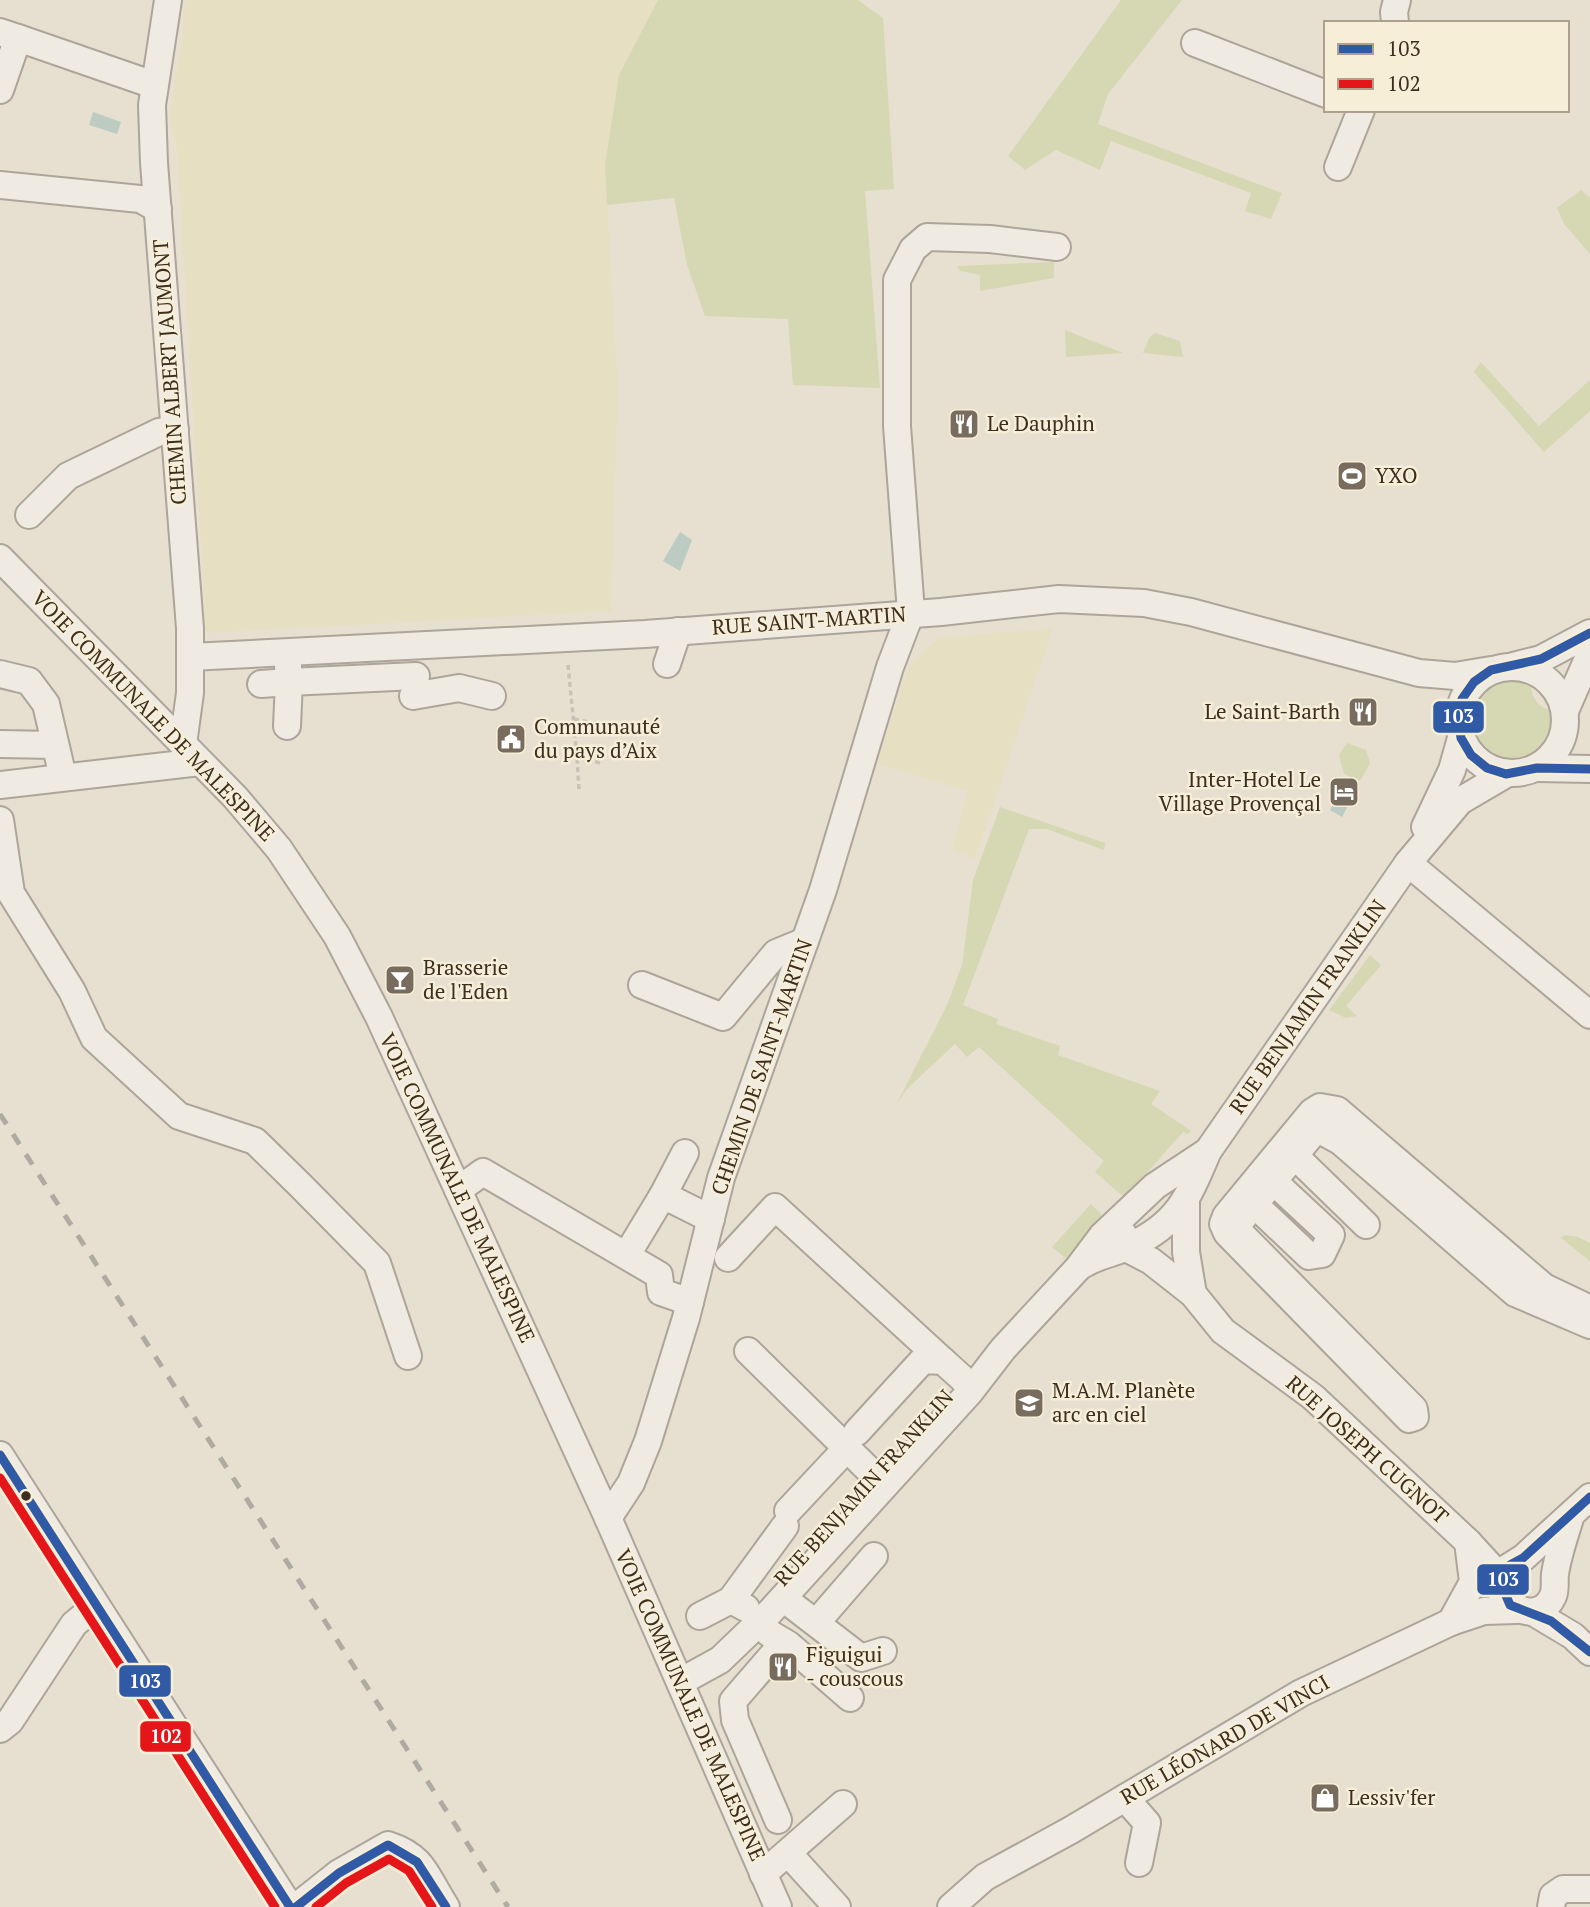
<svg xmlns="http://www.w3.org/2000/svg" width="1590" height="1907" font-family="'PT Serif',serif">
	<rect width="100%" height="100%" fill="#e7e0d1"/>
	<g fill="#e6dfc2">
		<path d="M 185,0 L 658,0 L 619,75 L 605,165 L 618,389 L 611,611 L 206,633 L 177,148 L 169,120 L 182,38 Z"/>
		<path d="M 1053,628 L 975,860 L 952,848 L 968,791 L 877,764 L 909,665 L 939,638 Z"/>
	</g>
	<g fill="#d6d7b3">
		<path d="M 658,0 L 858,0 L 883,18 L 894,189 L 865,191 L 880,388 L 793,385 L 788,319 L 705,316 L 687,265 L 674,198 L 607,205 L 605,165 L 619,75 Z"/>
		<path d="M 1121,0 L 1182,0 L 1108,94 L 1098,124 L 1282,193 L 1271,219 L 1245,211 L 1251,193 L 1111,141 L 1100,170 L 1056,150 L 1025,170 L 1008,156 Z"/>
		<path d="M 1581,190 L 1590,198 L 1590,254 L 1564,224 L 1557,208 Z"/>
		<path d="M 1054,262 L 1054,278 L 980,291 L 980,275 L 960,271 L 957,266 Z"/>
		<path d="M 1065,330 L 1123,353 L 1066,357 Z"/>
		<path d="M 1155,333 L 1180,341 L 1183,357 L 1143,353 L 1149,338 Z"/>
		<path d="M 1481,362 L 1539,426 L 1590,380 L 1590,411 L 1544,452 L 1474,372 Z"/>
		<path d="M 1511,680 L 1531,686 C 1532,698 1538,707 1550,710 C 1552,724 1550,736 1541,746 C 1495,800 1427,693 1511,680 Z"/>
		<path d="M 1347,743 L 1366,750 L 1370,763 L 1360,781 L 1344,774 L 1339,755 Z"/>
		<path d="M 1000,807 L 1105,843 L 1104,850 L 1047,829 L 1029,829 L 963,1005 L 998,1019 L 996,1024 L 1060,1046 L 1058,1055 L 1160,1091 L 1151,1104 L 1191,1131 L 1188,1134 L 1183,1132 L 1125,1198 L 1095,1172 L 1104,1161 L 979,1047 L 967,1057 L 955,1044 L 907,1089 L 896,1105 L 947,1005 L 962,965 L 973,880 Z"/>
		<path d="M 1370,955 L 1381,965 L 1346,1006 L 1357,1016 L 1346,1018 L 1329,1010 Z"/>
		<path d="M 1091,1204 L 1101,1214 L 1101,1223 L 1067,1259 L 1052,1247 Z"/>
		<path d="M 1564,1235 L 1578,1237 L 1590,1243 L 1590,1261 L 1561,1238 Z"/>
	</g>
	<g fill="#bcccc2">
		<path d="M 93,112 L 121,122 L 117,134 L 89,125 Z"/>
		<path d="M 680,532 L 692,540 L 680,571 L 663,561 Z"/>
		<path d="M 1344,783 L 1357,789 L 1342,817 L 1330,810 L 1339,793 L 1336,791 Z"/>
	</g>
	<g fill="none" stroke-linecap="round" stroke-linejoin="round">
		<g stroke="#ada599" stroke-width="30">
			<g id="minor">
				<path d="M 168,0 L 152,105 L 154,163 L 190,628 L 190,693 L 183,744"/>
				<path d="M 1395,23 L 1394,12 L 1397,0"/>
				<path d="M 0,32 L 18,38 L 0,90"/>
				<path d="M 18,38 L 154,85"/>
				<path d="M 1195,43 L 1326,94"/>
				<path d="M 1338,167 L 1361,110"/>
				<path d="M 0,185 L 140,199 L 158,209"/>
				<path d="M 29,515 L 68,476 L 159,432 L 175,430"/>
				<path d="M 0,558 L 235,797 L 279,849 L 337,936 L 379,1017 L 608,1518 L 778,1907"/>
				<path d="M 190,657 L 645,634 L 941,612 L 1059,599 L 1144,603 L 1191,612 L 1419,673 L 1455,676 L 1491,670"/>
				<path d="M 667,664 L 678,631"/>
				<path d="M 1513,666 L 1541,659 L 1590,633"/>
				<circle cx="1512" cy="720" r="53"/>
				<path d="M 0,674 L 29,681 L 46,704 L 63,777"/>
				<path d="M 261,684 L 289,682 L 288,666"/>
				<path d="M 413,696 L 459,688 L 492,696"/>
				<path d="M 1565,711 L 1590,654"/>
				<path d="M 287,726 L 289,682 L 416,676"/>
				<path d="M 0,744 L 55,745"/>
				<path d="M 1537,768 L 1590,769"/>
				<path d="M 0,785 L 200,762"/>
				<path d="M 0,820 L 11,893 L 72,991 L 94,1038 L 179,1116 L 255,1141 L 300,1185 L 377,1263 L 408,1356"/>
				<path d="M 1425,827 L 1452,770 L 1461,738"/>
				<path d="M 1408,863 L 1590,1015"/>
				<path d="M 642,985 L 723,1017 L 776,953 L 805,941"/>
				<path d="M 1294,1155 L 1366,1225"/>
				<path d="M 458,1190 L 483,1172 L 659,1275 L 661,1292 L 690,1302"/>
				<path d="M 663,1195 L 685,1153"/>
				<path d="M 1186,1201 L 1186,1252 L 1193,1294"/>
				<path d="M 1253,1203 L 1309,1256 L 1322,1254 L 1331,1235 L 1272,1180"/>
				<path d="M 1123,1234 L 1126,1248 L 1151,1261 L 1193,1294 L 1223,1331 L 1313,1397 L 1468,1542 L 1501,1578"/>
				<path d="M 631,1248 L 663,1195 L 711,1219"/>
				<path d="M 728,1258 L 775,1207 L 943,1361"/>
				<path d="M 1084,1264 C 1099,1255 1115,1253 1130,1246 C 1178,1224 1188,1198 1208,1151 L 1408,863 L 1460,801 L 1506,774"/>
				<path d="M 1590,1309 L 1544,1287 L 1337,1110 L 1320,1107 L 1312,1112 L 1226,1216 L 1223,1224 L 1227,1233 L 1409,1419 L 1415,1417 L 1414,1409 L 1242,1235 L 1237,1225 L 1313,1133 L 1320,1130 L 1340,1141 L 1515,1293 L 1590,1325"/>
				<path d="M 748,1351 L 874,1475"/>
				<path d="M 857,1432 L 923,1360 L 943,1361 L 964,1380"/>
				<path d="M 0,1455 L 290,1907"/>
				<path d="M 788,1511 L 847,1448"/>
				<path d="M 1571,1515 C 1565,1535 1558,1554 1555,1574 C 1554,1582 1556,1589 1553,1596 C 1541,1622 1512,1612 1501,1592 L 1504,1570 L 1523,1558 L 1590,1497"/>
				<path d="M 608,1518 L 631,1483 L 648,1441 L 686,1318 L 721,1178 L 823,890 L 890,667 L 911,612 L 897,426 L 897,280 L 913,249 L 927,237 L 990,239 L 1057,247"/>
				<path d="M 783,1598 L 861,1658 L 883,1651"/>
				<path d="M 731,1600 L 785,1526"/>
				<path d="M 1533,1612 L 1573,1636 L 1590,1652"/>
				<path d="M 700,1616 L 731,1600 L 746,1608"/>
				<path d="M 1451,1622 L 1473,1582 L 1468,1542"/>
				<path d="M 816,1623 L 874,1556"/>
				<path d="M 769,1633 L 789,1645 L 850,1698"/>
				<path d="M 680,1682 L 720,1660 L 770,1612 L 969,1393 L 1003,1349 L 1078,1268 L 1102,1236 L 1155,1186 L 1208,1151"/>
				<path d="M 0,1729 L 10,1721 L 74,1624 L 96,1606"/>
				<path d="M 1125,1798 L 1147,1823 L 1139,1863"/>
				<path d="M 778,1820 L 735,1720 L 733,1701 L 784,1642"/>
				<path d="M 788,1853 L 837,1907"/>
				<path d="M 763,1874 L 843,1804"/>
				<path d="M 296,1907 L 339,1873 L 388,1845 C 425,1857 426,1877 446,1907"/>
				<path d="M 951,1907 L 985,1877 L 1071,1830 L 1301,1693 L 1451,1622 L 1484,1611 L 1516,1610"/>
				<path d="M 1551,1907 L 1553,1896 L 1563,1889 L 1590,1889"/>
			</g>
		</g>
		<g stroke="#c8c2b9" stroke-width="3.5" stroke-dasharray="5 3.5" stroke-linecap="butt">
			<path d="M 568,665 L 577,757"/>
			<path d="M 574,719 L 622,729"/>
			<path d="M 579,789 L 577,757 L 600,763"/>
		</g>
		<use href="#minor" stroke="#efebe3" stroke-width="26"/>
		<path stroke="#afaaa2" stroke-width="5" stroke-dasharray="12 12" stroke-linecap="butt" d="M 0,1114 L 508,1907"/>
		<g stroke="#f7eed8" stroke-width="14">
			<g id="bus-1">
				<path d="M 1590,633 L 1541,659 L 1491,670 L 1474,682 L 1462,699 L 1458,719 L 1461,738 L 1471,755 L 1487,768 L 1506,774 L 1537,768 L 1590,769"/>
				<path d="M 0,1455 L 290,1907"/>
				<path d="M 1590,1497 L 1523,1558 L 1510,1565 L 1501,1584 L 1510,1605 L 1551,1621 L 1590,1652"/>
				<path d="M 296,1907 L 339,1873 L 388,1845 L 417,1862 L 446,1907"/>
			</g>
		</g>
		<g stroke="#f7eed8" stroke-width="14">
			<g id="bus-2">
				<path d="M 0,1478 L 275,1907"/>
				<path d="M 316,1907 L 346,1883 L 389,1859 L 409,1871 L 432,1907"/>
			</g>
		</g>
		<use href="#bus-1" stroke="#315aa6" stroke-width="9"/>
		<use href="#bus-2" stroke="#e41619" stroke-width="9"/>
	</g>
	<defs>
		<g id="restaurant-square" transform="scale(1.575)"><rect x="-9" y="-9" width="18" height="18" rx="4" fill="#786c5e" stroke="#f7eed8"/><path d="M-5-6h1v4h1v-4h1v4h1v-4h1v5L-1.5 .5V6h-2V.5L-5-1ZM5-6V6H3V1.5H1.5Q1.5-4 5-6Z" fill="#fff"/></g>
		<g id="stadium-square" transform="scale(1.575)"><rect x="-9" y="-9" width="18" height="18" rx="4" fill="#786c5e" stroke="#f7eed8"/><path d="M0-5a6.5 5 0 1 0 0 10a6.5 5 0 1 0 0-10ZM-3.5-1.8h7v3.6h-7Z" fill="#fff"/></g>
		<g id="civic-square" transform="scale(1.575)"><rect x="-9" y="-9" width="18" height="18" rx="4" fill="#786c5e" stroke="#f7eed8"/><path d="M-.6-6.5H3V-4.5H.6V-3L4-1V1h2V6H-6V1h2V-1L-.6-3ZM-1.2 2.5V6h2.4V2.5Z" fill="#fff"/></g>
		<g id="hotel-square" transform="scale(1.575)"><rect x="-9" y="-9" width="18" height="18" rx="4" fill="#786c5e" stroke="#f7eed8"/><path d="M-6-4.5h1.5V1H6V5H4.5V3h-9V5H-6ZM-4 0a1.8 1.8 0 1 1 3.6 0ZM.5 0V-2.5h3Q6-2.5 6 0Z" fill="#fff"/></g>
		<g id="bar-square" transform="scale(1.575)"><rect x="-9" y="-9" width="18" height="18" rx="4" fill="#786c5e" stroke="#f7eed8"/><path d="M-6-5H6L.8 .8V4.5H3.5V6h-7V4.5H-.8V.8Z" fill="#fff"/></g>
		<g id="school-square" transform="scale(1.575)"><rect x="-9" y="-9" width="18" height="18" rx="4" fill="#786c5e" stroke="#f7eed8"/><path d="M0-5L7-2L0 1L-7-2ZM-4 1L0 2.5L4 1V4Q0 6-4 4Z" fill="#fff"/></g>
		<g id="shop-square" transform="scale(1.575)"><rect x="-9" y="-9" width="18" height="18" rx="4" fill="#786c5e" stroke="#f7eed8"/><path d="M-5-2.5h2.3a2.7 3.5 0 0 1 5.4 0H5L5.5 6h-11ZM-1.5-2.5h3a1.5 2.3 0 0 0-3 0Z" fill="#fff"/></g>
	</defs>
	<g fill-rule="evenodd">
		<use href="#restaurant-square" x="964" y="424"/>
		<use href="#stadium-square" x="1352" y="476"/>
		<use href="#restaurant-square" x="1363" y="712"/>
		<use href="#civic-square" x="511" y="739"/>
		<use href="#hotel-square" x="1344" y="792"/>
		<use href="#bar-square" x="400" y="980"/>
		<use href="#school-square" x="1029" y="1403"/>
		<use href="#restaurant-square" x="783" y="1667"/>
		<use href="#shop-square" x="1325" y="1798"/>
	</g>
	<circle fill="#3d2e20" stroke="#f7eed8" stroke-width="2.5" cx="26" cy="1496" r="6"/>
	<g text-anchor="middle" stroke-width="5" stroke-linejoin="round" paint-order="stroke">
		<g font-size="21" fill="#3d2e20" stroke="#f7eed8">
			<text transform="translate(170 372) rotate(-94)" y="7">CHEMIN ALBERT JAUMONT</text>
			<text transform="translate(809 621) rotate(-4)" y="7">RUE SAINT-MARTIN</text>
			<text transform="translate(153 716) rotate(46)" y="7">VOIE COMMUNALE DE MALESPINE</text>
			<text transform="translate(1308 1007) rotate(-55)" y="7">RUE BENJAMIN FRANKLIN</text>
			<text transform="translate(762 1067) rotate(-71)" y="7">CHEMIN DE SAINT-MARTIN</text>
			<text transform="translate(457 1188) rotate(65)" y="7">VOIE COMMUNALE DE MALESPINE</text>
			<text transform="translate(1367 1450) rotate(42)" y="7">RUE JOSEPH CUGNOT</text>
			<text transform="translate(864 1488) rotate(-48)" y="7">RUE BENJAMIN FRANKLIN</text>
			<text transform="translate(690 1705) rotate(66)" y="7">VOIE COMMUNALE DE MALESPINE</text>
			<text transform="translate(1225 1740) rotate(-30)" y="7">RUE LÉONARD DE VINCI</text>
		</g>
		<g font-size="21" fill="#3d2e20" stroke="#f7eed8" text-anchor="start">
			<text x="987" y="431">Le Dauphin</text>
			<text x="1375" y="483">YXO</text>
			<text x="1340" y="719" text-anchor="end">Le Saint-Barth</text>
			<text x="534" y="734">Communauté<tspan x="534" dy="24">du pays d’Aix</tspan></text>
			<text x="1321" y="787" text-anchor="end">Inter-Hotel Le<tspan x="1321" dy="24">Village Provençal</tspan></text>
			<text x="423" y="975">Brasserie<tspan x="423" dy="24">de l'Eden</tspan></text>
			<text x="1052" y="1398">M.A.M. Planète<tspan x="1052" dy="24">arc en ciel</tspan></text>
			<text x="806" y="1662">Figuigui<tspan x="806" dy="24">- couscous</tspan></text>
			<text x="1348" y="1805">Lessiv'fer</text>
		</g>
	</g>
	<g stroke="#f7eed8" stroke-width="2.5">
		<rect x="1432" y="700" width="53" height="34" rx="7" fill="#315aa6"/>
		<rect x="1476" y="1563" width="54" height="33" rx="7" fill="#315aa6"/>
		<rect x="118" y="1664" width="54" height="34" rx="7" fill="#315aa6"/>
		<rect x="139" y="1720" width="53" height="33" rx="7" fill="#e41619"/>
	</g>
	<g font-size="19" text-anchor="middle" font-weight="bold" fill="#fff">
		<text x="1458" y="723">103</text>
		<text x="1503" y="1586">103</text>
		<text x="145" y="1688">103</text>
		<text x="166" y="1743">102</text>
	</g>
	<rect x="1324" y="21" width="245" height="91" fill="#f7eed8" stroke="#ada18e" stroke-width="2"/>
	<rect x="1338" y="44" width="35" height="10" fill="#315aa6" stroke="#ada18e" stroke-width="2"/>
	<text x="1387" y="56" font-size="21" fill="#3d2e20">103</text>
	<rect x="1338" y="79" width="35" height="10" fill="#e41619" stroke="#ada18e" stroke-width="2"/>
	<text x="1387" y="91" font-size="21" fill="#3d2e20">102</text>
</svg>
